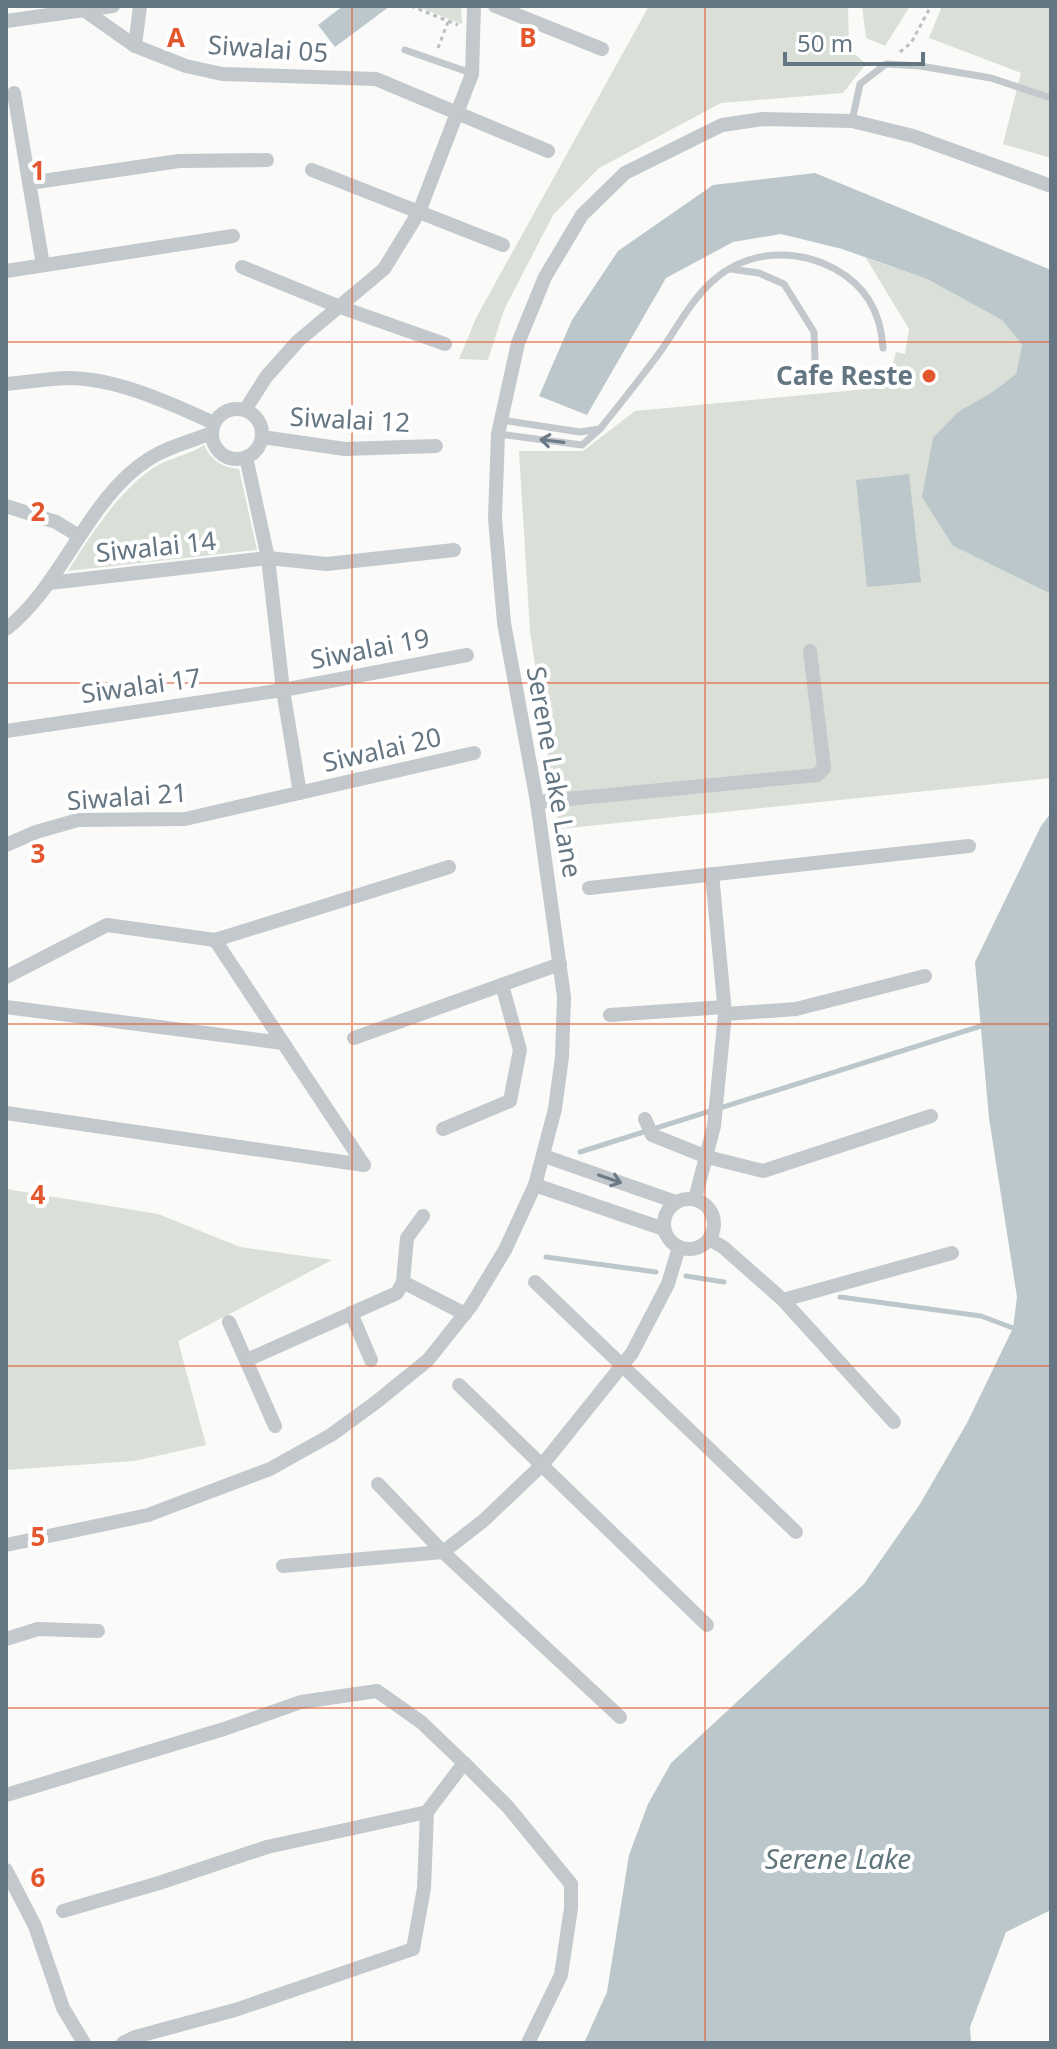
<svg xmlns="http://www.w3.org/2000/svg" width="1057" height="2049" font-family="'Noto Sans',sans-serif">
	<rect width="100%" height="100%" fill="#fafaf8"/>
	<g fill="#dadfd7">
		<path d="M 416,6 L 461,6 L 462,24 Z"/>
		<path d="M 649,6 L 848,6 L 849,49 L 866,64 L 843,93 L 721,103 L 599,168 L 553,215 L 504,310 L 488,360 L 459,359 L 477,316 Z"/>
		<path d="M 862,6 L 910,6 L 885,46 L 866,38 Z"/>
		<path d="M 942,6 L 1051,6 L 1051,158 L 1003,144 L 1021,73 L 929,38 Z"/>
		<path d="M 866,258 L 927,279 L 1002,320 L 1022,345 L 1016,374 L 991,393 L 953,546 L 1051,594 L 1051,778 L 559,829 L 530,631 L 519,451 L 583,451 L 635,411 L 887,387 L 896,352 L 905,354 L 909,329 Z"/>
		<path d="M 204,445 C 212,461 221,467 239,469 L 257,550 L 68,571 C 91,535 117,493 153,468 C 168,458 190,455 204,445 Z"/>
		<path d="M 6,1189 L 158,1214 L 240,1247 L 332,1260 L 178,1341 L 206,1445 L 134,1461 L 6,1470 Z"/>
	</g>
	<g fill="#bbc7cb">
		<path d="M 343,6 L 390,6 L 335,47 L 318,25 Z"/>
		<path d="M 815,173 L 1051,270 L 1051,594 L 953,546 L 922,497 L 933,438 L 958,412 L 991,393 L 1016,374 L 1022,345 L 1002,320 L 927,279 L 842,249 L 781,234 L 733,242 L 666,278 L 587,415 L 539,396 L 572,320 L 618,251 L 713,185 Z"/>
		<path d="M 909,474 L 921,582 L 867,587 L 856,480 Z"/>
		<path d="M 1051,813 L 1051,1910 L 1006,1932 L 970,2027 L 971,2043 L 584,2043 L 607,1992 L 629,1855 L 648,1804 L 671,1763 L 864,1584 L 920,1504 L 967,1423 L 1013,1328 L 1017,1297 L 989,1118 L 975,962 L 1041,826 Z"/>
	</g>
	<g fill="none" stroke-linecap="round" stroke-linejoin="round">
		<g stroke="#bbc7cb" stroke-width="5">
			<path d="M 580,1152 L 981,1026"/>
			<path d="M 546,1257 L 656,1272"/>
			<path d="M 686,1276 L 724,1282"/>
			<path d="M 840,1297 L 981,1316 L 1013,1328"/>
		</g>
		<g stroke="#bbbfc2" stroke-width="3" stroke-dasharray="4 4" stroke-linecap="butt">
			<path d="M 411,6 L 458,25"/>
			<path d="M 438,48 L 448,22"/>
			<path d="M 900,52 L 911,43 L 931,6"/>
		</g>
		<g stroke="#c3c8cc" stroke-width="7">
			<path d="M 405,50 L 471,73"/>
			<path d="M 852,121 L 860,84 L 886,64 L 920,66 L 991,78 L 1051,98"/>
			<path d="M 731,269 L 759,273 L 784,284 L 814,332 L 815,360"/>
			<path d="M 502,420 L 580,432 L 600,429"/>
			<path d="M 498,434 L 582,445 L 600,429 C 620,404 641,378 660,352 C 677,328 692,298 715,279 C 749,250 796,248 835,269 C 866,286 881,312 883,348"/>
		</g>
		<g stroke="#c3c8cc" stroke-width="14">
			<path d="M 495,6 L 602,49"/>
			<path d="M 84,10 L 135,46 L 186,66 L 222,74 L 376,79 L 548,151"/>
			<path d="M 6,21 L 113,6"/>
			<path d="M 135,46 L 140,6"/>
			<path d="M 14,93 L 43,265"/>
			<path d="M 312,170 L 503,245"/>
			<path d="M 29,183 L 179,161 L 267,160"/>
			<path d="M 242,267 L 340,307 L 445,344"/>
			<path d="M 6,271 L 233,236"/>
			<path d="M 6,384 C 26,382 47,379 67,378 C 117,378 170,403 214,423"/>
			<circle cx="237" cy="434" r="25"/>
			<path d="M 245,410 L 266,377 L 298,341 L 384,269 L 419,212 L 472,74 L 474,6"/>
			<path d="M 262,437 L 345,449 L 436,446"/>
			<path d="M 246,457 L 268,558 L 283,690 L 300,793"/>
			<path d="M 6,506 L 56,522 L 79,536"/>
			<path d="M 49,583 L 268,558 L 327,564 L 454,550"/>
			<path d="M 6,629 C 63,585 88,497 149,459 C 167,447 191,441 212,433"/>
			<path d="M 6,731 L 283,690 L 467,655"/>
			<path d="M 537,802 L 817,775 L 824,768 L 810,651"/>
			<path d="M 6,845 L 36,832 L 78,820 L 185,819 L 474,753"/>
			<path d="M 589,888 L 969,846"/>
			<path d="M 215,940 L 364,1165"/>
			<path d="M 6,977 L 107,925 L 215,940 L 449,867"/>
			<path d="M 6,1007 L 283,1043"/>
			<path d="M 725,1014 L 796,1009 L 925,976"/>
			<path d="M 610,1015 L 724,1007"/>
			<path d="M 354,1038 L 560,964"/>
			<path d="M 6,1113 L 364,1165"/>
			<path d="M 645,1119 L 652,1135 L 707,1157 L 763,1171 L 931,1116"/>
			<path d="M 443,1129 L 510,1101 L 520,1050 L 502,985"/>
			<path d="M 544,1156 L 676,1202"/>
			<path d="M 535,1185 L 664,1229"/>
			<path d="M 695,1199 L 714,1126 L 725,1014 L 712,874"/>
			<circle cx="689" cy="1224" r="25"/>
			<path d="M 709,1239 L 723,1247 L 783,1300 L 894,1422"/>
			<path d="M 403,1282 L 465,1314"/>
			<path d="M 535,1282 L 796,1532"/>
			<path d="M 783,1300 L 952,1253"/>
			<path d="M 351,1313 L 371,1360"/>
			<path d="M 229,1322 L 275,1426"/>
			<path d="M 247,1360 L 397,1293 L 403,1282 L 407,1238 L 423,1216"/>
			<path d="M 459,1385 L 707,1625"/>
			<path d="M 378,1484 L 443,1552 L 620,1717"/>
			<path d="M 6,1545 L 148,1515 L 270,1469 L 331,1435 L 375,1403 L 428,1360 L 471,1306 L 505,1250 L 535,1185 L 555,1109 L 562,1057 L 564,997 L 537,802 L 504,623 L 495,519 L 498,434 L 518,343 L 545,277 L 582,215 L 625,173 L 722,125 L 763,119 L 852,121 L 913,136 L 1051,186"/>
			<path d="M 283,1566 L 443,1552 L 483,1521 L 543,1464 L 632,1353 L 668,1284 L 679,1247"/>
			<path d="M 6,1639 L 38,1629 L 98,1631"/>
			<path d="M 6,1795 L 224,1729 L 301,1702 L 377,1691 L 421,1722 L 464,1763"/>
			<path d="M 6,1870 L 35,1926 L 63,2008 L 84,2043"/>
			<path d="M 63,1911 L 159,1883 L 267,1847 L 427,1812 L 464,1763 L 508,1807 L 571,1884 L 571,1908 L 561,1975 L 528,2043"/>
			<path d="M 123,2043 L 135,2037 L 235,2010 L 413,1949 L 424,1888 L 427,1812"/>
		</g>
	</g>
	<defs><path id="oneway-shaft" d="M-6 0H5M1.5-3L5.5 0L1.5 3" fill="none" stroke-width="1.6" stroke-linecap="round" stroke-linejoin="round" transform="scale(2)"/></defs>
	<g stroke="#6a7a87">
		<use href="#oneway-shaft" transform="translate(552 441) rotate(-173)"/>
		<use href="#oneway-shaft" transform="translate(610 1179) rotate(19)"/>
	</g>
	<path fill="none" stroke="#e4572e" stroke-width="2" stroke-opacity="0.55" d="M 352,6 L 352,2043M 705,6 L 705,2043M 6,342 L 1051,342M 6,683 L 1051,683M 6,1024 L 1051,1024M 6,1366 L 1051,1366M 6,1708 L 1051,1708"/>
	<circle fill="#e4572e" stroke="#fff" stroke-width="3" cx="929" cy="376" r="8"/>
	<g text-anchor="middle" stroke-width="8" stroke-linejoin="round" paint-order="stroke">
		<g font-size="26" fill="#657683" stroke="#fff">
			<text transform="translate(268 49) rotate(4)" y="9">Siwalai 05</text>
			<text transform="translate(350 420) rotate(3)" y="9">Siwalai 12</text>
			<text transform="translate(156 547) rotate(-6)" y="9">Siwalai 14</text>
			<text transform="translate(370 649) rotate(-11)" y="9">Siwalai 19</text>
			<text transform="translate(141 686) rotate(-8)" y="9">Siwalai 17</text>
			<text transform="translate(382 750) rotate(-13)" y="9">Siwalai 20</text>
			<text transform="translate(554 772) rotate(80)" y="9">Serene Lake Lane</text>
			<text transform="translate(127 797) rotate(-4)" y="9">Siwalai 21</text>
		</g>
		<g font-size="26" font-weight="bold" fill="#657683" stroke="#fff" text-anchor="end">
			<text x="913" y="385">Cafe Reste</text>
		</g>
		<g font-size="28" font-style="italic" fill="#60757c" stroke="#fff">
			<text x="838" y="1869">Serene Lake</text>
		</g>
	</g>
	<g font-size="26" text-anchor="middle" font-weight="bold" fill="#e4572e" stroke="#fff" stroke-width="8" stroke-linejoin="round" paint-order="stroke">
		<text x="176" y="47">A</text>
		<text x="528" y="47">B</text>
		<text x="38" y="180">1</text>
		<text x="38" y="521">2</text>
		<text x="38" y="863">3</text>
		<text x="38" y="1204">4</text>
		<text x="38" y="1546">5</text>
		<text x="38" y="1887">6</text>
	</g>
	<rect width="1057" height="2049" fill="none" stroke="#657683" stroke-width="16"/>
	<path d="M785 52v12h138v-12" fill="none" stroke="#657683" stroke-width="4"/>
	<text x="797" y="52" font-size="24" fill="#657683" stroke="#ffffff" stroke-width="6" paint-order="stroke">50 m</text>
</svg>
